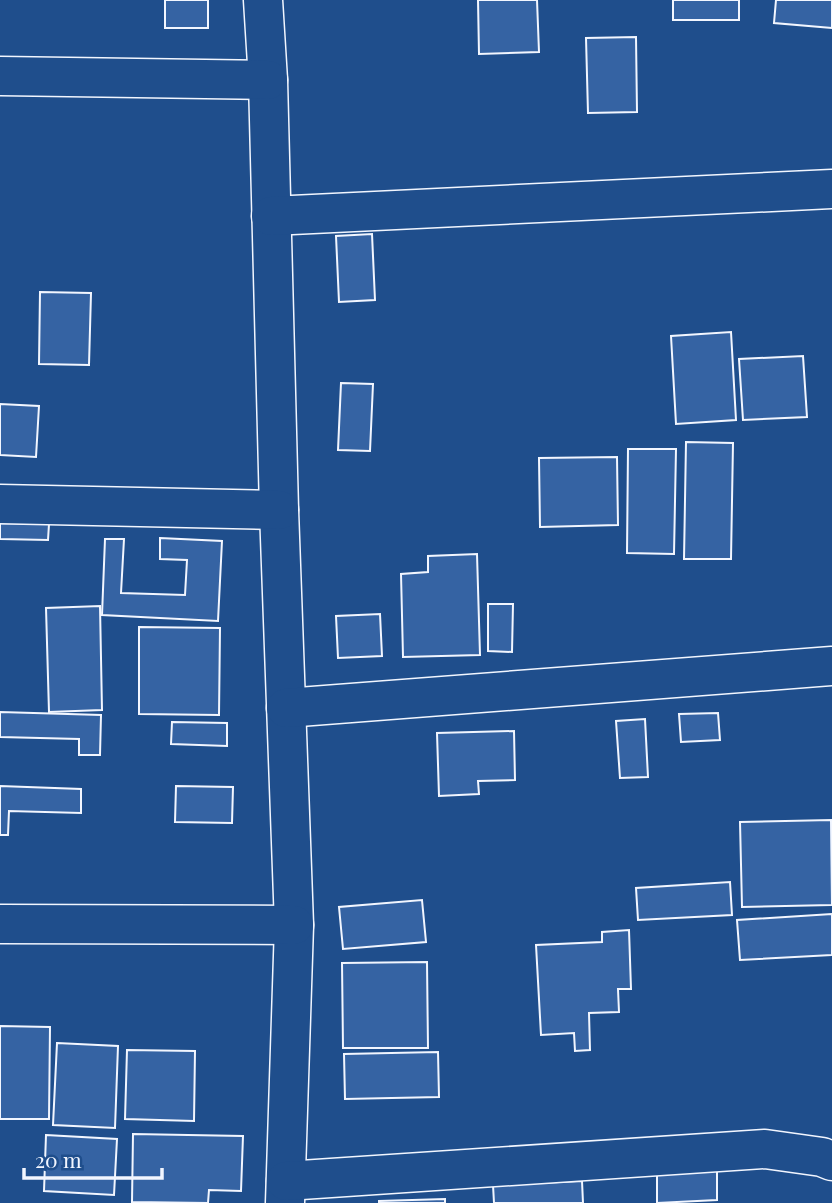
<svg xmlns="http://www.w3.org/2000/svg" width="832" height="1203" font-family="'Playfair Display',serif">
	<rect width="100%" height="100%" fill="#1f4e8c"/>
	<g fill="#3563a3" stroke="#f2f6ff" stroke-width="2">
		<rect x="165" y="0" width="43" height="28"/>
		<path d="M 478,0 L 537,0 L 539,52 L 479,54 Z"/>
		<rect x="673" y="0" width="66" height="20"/>
		<path d="M 776,0 L 832,0 L 832,28 L 774,23 Z"/>
		<path d="M 636,37 L 637,112 L 588,113 L 586,38 Z"/>
		<path d="M 372,234 L 375,300 L 339,302 L 336,236 Z"/>
		<path d="M 40,292 L 91,293 L 89,365 L 39,364 Z"/>
		<path d="M 731,332 L 736,420 L 676,424 L 671,336 Z"/>
		<path d="M 803,356 L 807,417 L 743,420 L 739,359 Z"/>
		<path d="M 341,383 L 373,384 L 370,451 L 338,450 Z"/>
		<path d="M 0,404 L 39,406 L 36,457 L 0,455 Z"/>
		<path d="M 686,442 L 733,443 L 731,559 L 684,559 Z"/>
		<path d="M 628,449 L 676,449 L 674,554 L 627,553 Z"/>
		<path d="M 617,457 L 618,525 L 540,527 L 539,458 Z"/>
		<path d="M 0,523 L 49,524 L 48,540 L 0,539 Z"/>
		<path d="M 160,538 L 222,541 L 218,621 L 102,615 L 105,539 L 124,539 L 121,593 L 185,595 L 187,560 L 160,559 Z"/>
		<path d="M 477,554 L 480,655 L 403,657 L 401,574 L 428,572 L 428,556 Z"/>
		<path d="M 488,604 L 513,604 L 512,652 L 488,651 Z"/>
		<path d="M 100,606 L 102,710 L 49,712 L 46,608 Z"/>
		<path d="M 380,614 L 382,656 L 338,658 L 336,616 Z"/>
		<path d="M 139,627 L 220,628 L 219,715 L 139,714 Z"/>
		<path d="M 0,712 L 101,715 L 100,755 L 79,755 L 79,739 L 0,737 Z"/>
		<path d="M 718,713 L 720,740 L 681,742 L 679,714 Z"/>
		<path d="M 645,719 L 648,777 L 620,778 L 616,721 Z"/>
		<path d="M 172,722 L 227,723 L 227,746 L 171,744 Z"/>
		<path d="M 514,731 L 515,780 L 478,781 L 479,794 L 439,796 L 437,733 Z"/>
		<path d="M 0,786 L 81,789 L 81,813 L 9,811 L 8,835 L 0,835 Z"/>
		<path d="M 176,786 L 233,787 L 232,823 L 175,822 Z"/>
		<path d="M 831,820 L 832,905 L 742,907 L 740,822 Z"/>
		<path d="M 730,882 L 732,915 L 638,920 L 636,888 Z"/>
		<path d="M 422,900 L 426,942 L 343,949 L 339,907 Z"/>
		<path d="M 832,914 L 832,955 L 740,960 L 737,920 Z"/>
		<path d="M 629,930 L 631,989 L 618,989 L 619,1012 L 589,1013 L 590,1050 L 575,1051 L 574,1033 L 541,1035 L 536,945 L 602,942 L 602,932 Z"/>
		<path d="M 427,962 L 428,1048 L 343,1048 L 342,963 Z"/>
		<path d="M 0,1026 L 50,1027 L 49,1119 L 0,1119 Z"/>
		<path d="M 57,1043 L 118,1046 L 115,1128 L 53,1125 Z"/>
		<path d="M 127,1050 L 195,1051 L 194,1121 L 125,1119 Z"/>
		<path d="M 438,1052 L 439,1097 L 345,1099 L 344,1054 Z"/>
		<path d="M 133,1134 L 243,1136 L 241,1191 L 209,1190 L 208,1203 L 132,1202 Z"/>
		<path d="M 46,1135 L 117,1139 L 114,1195 L 44,1191 Z"/>
		<path d="M 657,1171 L 717,1171 L 717,1200 L 657,1203 Z"/>
		<path d="M 582,1181 L 583,1203 L 494,1203 L 493,1185 Z"/>
		<path d="M 445,1199 L 445,1203 L 379,1203 L 379,1201 Z"/>
	</g>
	<g fill="none" stroke-linecap="round" stroke-linejoin="round">
		<g stroke="#f2f6ff" stroke-width="41">
			<g id="minor">
				<path d="M 263,0 L 268,80 L 279,510 L 294,925 L 285,1203"/>
				<path d="M 0,76 L 268,80"/>
				<path d="M 271,216 L 832,189"/>
				<path d="M 0,504 L 279,510"/>
				<path d="M 286,708 L 832,666"/>
				<path d="M 0,924 L 294,925"/>
				<path d="M 286,1181 L 765,1149 L 822,1157 L 832,1161"/>
			</g>
		</g>
		<use href="#minor" stroke="#1f4e8c" stroke-width="38"/>
	</g>
	<path d="M24 1168v10h138v-10" fill="none" stroke="#f2f6ff" stroke-width="3.5"/>
	<text x="35" y="1168" font-size="21" fill="#f2f6ff" stroke="#1f4e8c" stroke-width="5" paint-order="stroke">20 m</text>
</svg>
